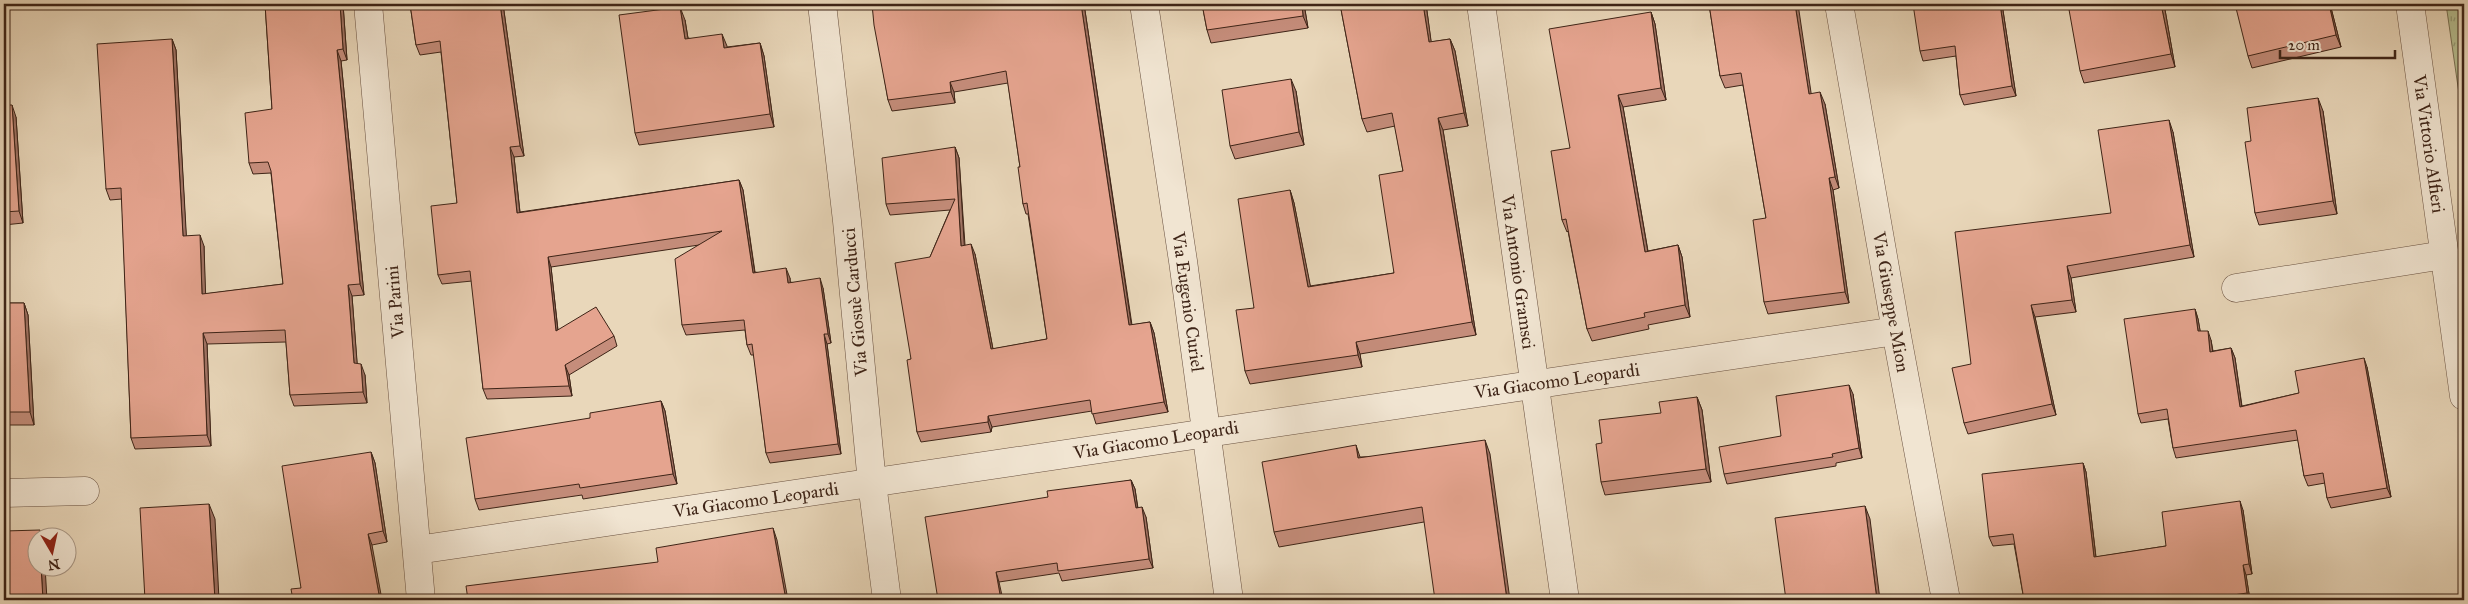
<svg xmlns="http://www.w3.org/2000/svg" width="2468" height="604" font-family="'IM FELL Great Primer',serif">
	<defs>
		<pattern id="grass-tufts" width="24" height="20" patternUnits="userSpaceOnUse" patternTransform="scale(1.25)"><rect width="24" height="20" fill="#b6be90"/><path d="M3 7l-1-3M5 7V3M7 7l1-3M15 17l-1-3M17 17v-4M19 17l1-3" fill="none" stroke="#959a75"/></pattern>
	</defs>
	<rect width="100%" height="100%" fill="#e9d7ba"/>
	<filter id="stains"><feTurbulence type="fractalNoise" baseFrequency=".004" numOctaves="4"/><feColorMatrix values="0 0 0 0 .2 0 0 0 0 .09 0 0 0 0 .02 0 0 0 .5 -.17"/></filter>
	<radialGradient id="worn" r=".72"><stop offset=".6" stop-color="#630" stop-opacity="0"/><stop offset="1" stop-color="#630" stop-opacity=".3"/></radialGradient>
	<path fill="url(#grass-tufts)" stroke="#7a7154" d="M 2446,4 L 2464,4 L 2464,128 Z"/>
	<g fill="none" stroke-linecap="round" stroke-linejoin="round">
		<g stroke="#695140" stroke-width="29">
			<g id="street">
				<path d="M 368,4 L 421,600"/>
				<path d="M 822,4 L 847,221 L 872,483 L 887,600"/>
				<path d="M 1144,4 L 1183,261 L 1229,600"/>
				<path d="M 1481,4 L 1565,600"/>
				<path d="M 1839,4 L 1896,331 L 1946,600"/>
				<path d="M 2410,4 L 2464,396"/>
				<path d="M 2236,288 L 2444,255"/>
				<path d="M 4,493 L 85,491"/>
				<path d="M 417,550 L 1896,331"/>
			</g>
		</g>
		<use href="#street" stroke="#f1e5d2" stroke-width="28"/>
	</g>
	<g fill="#c58d7b" stroke="#3e2417">
		<path d="M 265,4 L 343,4 L 347,60 L 341,61 L 364,295 L 352,296 L 357,364 L 365,375 L 367,403 L 294,406 L 290,395 L 286,342 L 207,344 L 211,446 L 135,449 L 131,438 L 122,199 L 110,200 L 106,189 L 172,39 L 176,50 L 186,236 L 204,246 L 205,294 L 283,284 L 271,173 L 253,174 L 249,163 L 272,109 Z"/>
		<path d="M 410,4 L 503,4 L 524,156 L 514,157 L 520,212 L 739,180 L 743,190 L 755,272 L 790,278 L 790,282 L 823,288 L 831,343 L 827,344 L 841,454 L 770,463 L 766,453 L 754,355 L 751,355 L 747,345 L 745,330 L 686,335 L 682,325 L 699,245 L 551,267 L 558,330 L 614,336 L 617,346 L 569,375 L 572,396 L 487,399 L 483,389 L 472,281 L 442,284 L 438,275 L 457,203 L 441,52 L 420,55 L 416,45 Z"/>
		<path d="M 872,4 L 1084,4 L 1132,325 L 1150,322 L 1154,333 L 1168,412 L 1096,424 L 1092,411 L 992,427 L 991,432 L 921,442 L 917,432 L 911,359 L 930,257 L 950,210 L 890,215 L 886,204 L 955,147 L 959,158 L 965,245 L 975,254 L 993,349 L 1047,339 L 1028,214 L 1026,214 L 1023,204 L 1020,167 L 1008,83 L 954,92 L 955,103 L 892,111 L 888,100 Z"/>
		<path d="M 1202,4 L 1304,4 L 1308,28 L 1211,43 L 1207,30 Z"/>
		<path d="M 1340,4 L 1426,4 L 1431,42 L 1450,39 L 1455,51 L 1468,126 L 1443,130 L 1476,335 L 1360,354 L 1362,367 L 1250,384 L 1245,371 L 1254,308 L 1290,190 L 1294,203 L 1310,286 L 1394,273 L 1403,171 L 1395,126 L 1367,132 L 1362,119 Z"/>
		<path d="M 1709,4 L 1811,94 L 1825,104 L 1839,188 L 1833,190 L 1849,303 L 1768,314 L 1764,302 L 1766,218 L 1743,85 L 1725,88 L 1720,76 Z"/>
		<path d="M 2002,4 L 2016,96 L 1964,105 L 1960,95 L 1956,56 L 1923,61 L 1920,51 Z"/>
		<path d="M 2164,4 L 2175,67 L 2084,83 L 2080,71 Z"/>
		<path d="M 2330,4 L 2341,47 L 2252,68 L 2248,56 Z"/>
		<path d="M 1651,12 L 1655,24 L 1666,100 L 1623,107 L 1648,251 L 1678,245 L 1682,257 L 1690,317 L 1648,325 L 1649,329 L 1592,341 L 1587,329 L 1568,231 L 1567,232 L 1562,220 L 1570,148 Z"/>
		<path d="M 685,20 L 688,38 L 727,47 L 760,43 L 764,56 L 774,127 L 639,145 L 635,133 Z"/>
		<path d="M 1296,91 L 1304,145 L 1235,159 L 1230,146 Z"/>
		<path d="M 4,105 L 16,117 L 23,223 L 4,225 Z"/>
		<path d="M 2323,111 L 2337,214 L 2259,225 L 2255,213 L 2251,141 Z"/>
		<path d="M 2173,132 L 2194,257 L 2071,278 L 2076,312 L 2035,317 L 2056,415 L 1968,434 L 1964,423 L 1971,364 L 2111,213 Z"/>
		<path d="M 4,303 L 24,303 L 28,315 L 34,425 L 4,425 Z"/>
		<path d="M 2195,309 L 2198,319 L 2200,331 L 2211,340 L 2213,351 L 2231,348 L 2235,358 L 2242,406 L 2299,393 L 2367,367 L 2391,497 L 2331,508 L 2327,498 L 2325,483 L 2308,486 L 2304,476 L 2298,440 L 2176,458 L 2173,448 L 2168,419 L 2141,423 L 2138,414 Z"/>
		<path d="M 1853,394 L 1862,458 L 1836,463 L 1836,466 L 1727,484 L 1724,474 L 1781,436 Z"/>
		<path d="M 1697,397 L 1702,410 L 1711,482 L 1605,495 L 1601,482 L 1661,413 Z"/>
		<path d="M 661,401 L 665,411 L 677,484 L 583,499 L 582,495 L 479,510 L 475,499 L 590,418 Z"/>
		<path d="M 371,452 L 375,463 L 387,542 L 372,545 L 301,588 Z"/>
		<path d="M 1490,454 L 1424,522 L 1279,547 L 1274,532 L 1360,457 Z"/>
		<path d="M 2083,463 L 2086,472 L 2096,557 L 2166,546 L 2243,510 L 2252,574 L 2246,575 L 2250,600 L 2024,600 L 2014,544 L 1993,546 L 1989,537 Z"/>
		<path d="M 1131,480 L 1135,489 L 1138,508 L 1146,517 L 1153,568 L 1062,581 L 1059,573 L 999,582 L 938,600 L 1048,497 Z"/>
	</g>
	<g fill="#a07364" stroke="#3e2417">
		<path d="M 340,4 L 343,4 L 347,60 L 343,49 Z"/>
		<path d="M 500,4 L 503,4 L 524,156 L 520,146 Z"/>
		<path d="M 1081,4 L 1084,4 L 1133,336 L 1129,325 Z"/>
		<path d="M 1302,4 L 1304,4 L 1308,28 L 1303,16 Z"/>
		<path d="M 1423,4 L 1426,4 L 1433,55 L 1429,42 Z"/>
		<path d="M 1795,4 L 1798,4 L 1813,106 L 1809,94 Z"/>
		<path d="M 2000,4 L 2002,4 L 2016,96 L 2012,86 Z"/>
		<path d="M 2161,4 L 2164,4 L 2175,67 L 2171,54 Z"/>
		<path d="M 2329,4 L 2330,4 L 2341,47 L 2336,35 Z"/>
		<path d="M 680,7 L 685,20 L 690,51 L 685,39 Z"/>
		<path d="M 1651,12 L 1655,24 L 1666,100 L 1661,88 Z"/>
		<path d="M 722,34 L 727,46 L 728,60 L 724,48 Z"/>
		<path d="M 172,39 L 176,50 L 187,247 L 183,236 Z"/>
		<path d="M 1450,39 L 1455,51 L 1468,126 L 1464,113 Z"/>
		<path d="M 760,43 L 764,56 L 774,127 L 770,114 Z"/>
		<path d="M 337,50 L 341,61 L 364,295 L 360,284 Z"/>
		<path d="M 1291,79 L 1296,91 L 1304,145 L 1299,132 Z"/>
		<path d="M 950,82 L 954,92 L 955,103 L 951,92 Z"/>
		<path d="M 1820,92 L 1825,104 L 1839,188 L 1835,177 Z"/>
		<path d="M 1618,95 L 1623,107 L 1650,264 L 1645,252 Z"/>
		<path d="M 2318,98 L 2323,111 L 2337,214 L 2333,201 Z"/>
		<path d="M 12,105 L 16,117 L 23,223 L 19,211 Z"/>
		<path d="M 1438,118 L 1443,130 L 1476,335 L 1472,322 Z"/>
		<path d="M 2169,120 L 2173,132 L 2194,257 L 2190,245 Z"/>
		<path d="M 510,147 L 514,157 L 521,223 L 517,213 Z"/>
		<path d="M 955,147 L 959,158 L 965,257 L 961,246 Z"/>
		<path d="M 1829,178 L 1833,190 L 1849,303 L 1845,292 Z"/>
		<path d="M 739,180 L 743,190 L 756,282 L 753,273 Z"/>
		<path d="M 1290,190 L 1294,203 L 1313,299 L 1308,287 Z"/>
		<path d="M 200,235 L 204,246 L 206,305 L 202,294 Z"/>
		<path d="M 971,244 L 975,254 L 995,360 L 991,349 Z"/>
		<path d="M 1678,245 L 1682,257 L 1690,317 L 1685,305 Z"/>
		<path d="M 548,257 L 551,267 L 559,341 L 556,331 Z"/>
		<path d="M 2067,266 L 2071,278 L 2076,312 L 2072,300 Z"/>
		<path d="M 786,268 L 790,278 L 791,293 L 788,283 Z"/>
		<path d="M 820,278 L 823,288 L 831,343 L 828,334 Z"/>
		<path d="M 348,285 L 352,296 L 358,374 L 354,363 Z"/>
		<path d="M 24,303 L 28,315 L 34,425 L 30,412 Z"/>
		<path d="M 2031,305 L 2035,317 L 2056,415 L 2052,404 Z"/>
		<path d="M 2195,309 L 2198,319 L 2202,341 L 2198,331 Z"/>
		<path d="M 1150,322 L 1154,333 L 1168,412 L 1164,402 Z"/>
		<path d="M 2208,331 L 2211,340 L 2214,361 L 2210,352 Z"/>
		<path d="M 203,333 L 207,344 L 211,446 L 207,435 Z"/>
		<path d="M 824,334 L 827,344 L 841,454 L 838,444 Z"/>
		<path d="M 1356,342 L 1360,354 L 1362,367 L 1358,355 Z"/>
		<path d="M 2231,348 L 2235,358 L 2243,416 L 2240,407 Z"/>
		<path d="M 2364,358 L 2367,367 L 2391,497 L 2387,488 Z"/>
		<path d="M 361,364 L 365,375 L 367,403 L 363,392 Z"/>
		<path d="M 565,365 L 569,375 L 572,396 L 569,386 Z"/>
		<path d="M 1849,385 L 1853,394 L 1862,458 L 1859,448 Z"/>
		<path d="M 1697,397 L 1702,410 L 1711,482 L 1706,469 Z"/>
		<path d="M 661,401 L 665,411 L 677,484 L 673,474 Z"/>
		<path d="M 988,416 L 992,427 L 991,432 L 988,422 Z"/>
		<path d="M 1485,440 L 1490,454 L 1510,600 L 1507,600 Z"/>
		<path d="M 1356,445 L 1361,460 L 1358,458 Z"/>
		<path d="M 371,452 L 375,463 L 387,542 L 383,531 Z"/>
		<path d="M 2083,463 L 2086,472 L 2097,567 L 2094,557 Z"/>
		<path d="M 1131,480 L 1135,489 L 1139,518 L 1136,508 Z"/>
		<path d="M 2240,501 L 2243,510 L 2252,574 L 2249,564 Z"/>
		<path d="M 209,504 L 215,519 L 219,600 L 215,600 Z"/>
		<path d="M 1865,506 L 1870,519 L 1880,600 L 1877,600 Z"/>
		<path d="M 1142,507 L 1146,517 L 1153,568 L 1149,559 Z"/>
		<path d="M 773,528 L 777,540 L 788,600 L 786,600 Z"/>
		<path d="M 368,534 L 372,545 L 382,600 L 380,600 Z"/>
		<path d="M 2243,565 L 2246,575 L 2250,600 L 2247,593 Z"/>
		<path d="M 41,566 L 45,566 L 47,600 L 43,600 Z"/>
		<path d="M 996,572 L 999,582 L 1003,600 L 1001,600 Z"/>
	</g>
	<g fill="#e5a48f" stroke="#3e2417">
		<path d="M 265,4 L 340,4 L 343,49 L 337,50 L 360,284 L 348,285 L 354,363 L 361,364 L 363,392 L 290,395 L 285,330 L 203,333 L 207,435 L 131,438 L 121,188 L 106,189 L 97,44 L 172,39 L 183,236 L 200,235 L 202,294 L 283,284 L 271,171 L 268,162 L 249,163 L 245,113 L 272,109 Z"/>
		<path d="M 410,4 L 500,4 L 520,146 L 510,147 L 517,213 L 739,180 L 753,273 L 786,268 L 788,283 L 820,278 L 828,334 L 824,334 L 838,444 L 766,453 L 752,344 L 747,345 L 744,320 L 682,325 L 675,259 L 722,231 L 548,257 L 556,331 L 596,307 L 614,336 L 565,365 L 569,386 L 483,389 L 470,271 L 438,275 L 431,206 L 457,203 L 440,41 L 416,45 Z"/>
		<path d="M 872,4 L 1081,4 L 1129,325 L 1150,322 L 1164,402 L 1092,414 L 1090,400 L 988,416 L 988,422 L 917,432 L 907,360 L 911,359 L 895,263 L 930,257 L 955,199 L 886,204 L 882,158 L 955,147 L 961,246 L 971,244 L 991,349 L 1047,339 L 1027,203 L 1023,204 L 1018,167 L 1020,167 L 1006,71 L 950,82 L 951,92 L 888,100 L 874,25 Z"/>
		<path d="M 1202,4 L 1302,4 L 1303,16 L 1207,30 Z"/>
		<path d="M 1340,4 L 1423,4 L 1429,42 L 1450,39 L 1464,113 L 1438,118 L 1472,322 L 1356,342 L 1358,355 L 1245,371 L 1236,310 L 1254,308 L 1238,199 L 1290,190 L 1308,287 L 1394,273 L 1379,175 L 1403,171 L 1392,113 L 1362,119 Z"/>
		<path d="M 1709,4 L 1795,4 L 1809,94 L 1820,92 L 1835,177 L 1829,178 L 1845,292 L 1764,302 L 1753,220 L 1766,218 L 1741,73 L 1720,76 Z"/>
		<path d="M 1913,4 L 2000,4 L 2012,86 L 1960,95 L 1955,46 L 1920,51 Z"/>
		<path d="M 2068,4 L 2161,4 L 2171,54 L 2080,71 Z"/>
		<path d="M 2235,4 L 2329,4 L 2336,35 L 2248,56 Z"/>
		<path d="M 680,7 L 685,39 L 722,34 L 724,48 L 760,43 L 770,114 L 635,133 L 619,15 Z"/>
		<path d="M 1651,12 L 1661,88 L 1618,95 L 1645,252 L 1678,245 L 1685,305 L 1644,313 L 1645,317 L 1587,329 L 1566,219 L 1562,220 L 1551,151 L 1570,148 L 1549,29 Z"/>
		<path d="M 1291,79 L 1299,132 L 1230,146 L 1222,90 Z"/>
		<path d="M 2318,98 L 2333,201 L 2255,213 L 2245,142 L 2251,141 L 2247,108 Z"/>
		<path d="M 4,105 L 12,105 L 19,211 L 4,212 Z"/>
		<path d="M 2169,120 L 2190,245 L 2067,266 L 2072,300 L 2031,305 L 2052,404 L 1964,423 L 1952,368 L 1971,364 L 1955,232 L 2111,213 L 2098,130 Z"/>
		<path d="M 4,303 L 24,303 L 30,412 L 4,412 Z"/>
		<path d="M 2195,309 L 2198,331 L 2208,331 L 2210,352 L 2231,348 L 2240,407 L 2299,393 L 2295,371 L 2364,358 L 2387,488 L 2327,498 L 2323,473 L 2304,476 L 2296,430 L 2173,448 L 2167,409 L 2138,414 L 2124,319 Z"/>
		<path d="M 1849,385 L 1859,448 L 1832,454 L 1833,457 L 1724,474 L 1719,447 L 1781,436 L 1776,396 Z"/>
		<path d="M 1697,397 L 1706,469 L 1601,482 L 1596,444 L 1602,443 L 1599,420 L 1661,413 L 1659,402 Z"/>
		<path d="M 661,401 L 673,474 L 580,488 L 579,484 L 475,499 L 466,438 L 590,418 L 590,413 Z"/>
		<path d="M 1485,440 L 1507,600 L 1435,600 L 1422,507 L 1274,532 L 1262,462 L 1356,445 L 1358,458 Z"/>
		<path d="M 371,452 L 383,531 L 368,534 L 380,600 L 293,600 L 291,589 L 301,588 L 282,466 Z"/>
		<path d="M 2083,463 L 2094,557 L 2166,546 L 2162,512 L 2240,501 L 2249,564 L 2243,565 L 2247,593 L 2233,595 L 2234,600 L 2024,600 L 2013,534 L 1989,537 L 1982,474 Z"/>
		<path d="M 1131,480 L 1136,508 L 1142,507 L 1149,559 L 1058,571 L 1057,563 L 996,572 L 1001,600 L 938,600 L 925,517 L 1048,497 L 1047,491 Z"/>
		<path d="M 209,504 L 215,600 L 145,600 L 140,508 Z"/>
		<path d="M 1865,506 L 1877,600 L 1786,600 L 1775,518 Z"/>
		<path d="M 773,528 L 786,600 L 468,600 L 466,586 L 658,562 L 656,548 Z"/>
		<path d="M 40,530 L 40,536 L 38,536 L 38,566 L 41,566 L 43,600 L 4,600 L 4,531 Z"/>
	</g>
	<g text-anchor="middle" stroke-width="4.5" stroke-linejoin="round" paint-order="stroke">
		<g font-size="18" fill="#3e2417" stroke="#f1e5d2">
			<text transform="translate(2429 144) rotate(82)" y="6">Via Vittorio Alfieri</text>
			<text transform="translate(1518 272) rotate(82)" y="6">Via Antonio Gramsci</text>
			<text transform="translate(395 302) rotate(-95)" y="6">Via Parini</text>
			<text transform="translate(855 302) rotate(-95)" y="6">Via Giosuè Carducci</text>
			<text transform="translate(1188 302) rotate(82)" y="6">Via Eugenio Curiel</text>
			<text transform="translate(1891 302) rotate(80)" y="6">Via Giuseppe Mion</text>
			<text transform="translate(1557 381) rotate(-8)" y="6">Via Giacomo Leopardi</text>
			<text transform="translate(1156 440) rotate(-9)" y="6">Via Giacomo Leopardi</text>
			<text transform="translate(756 500) rotate(-8)" y="6">Via Giacomo Leopardi</text>
		</g>
	</g>
	<rect width="2468" height="604" fill="none" stroke="#e9d7ba" stroke-width="20"/>
	<rect x="5" y="5" width="2458" height="594" fill="none" stroke="#3e2417" stroke-width="2.5"/>
	<rect x="10" y="10" width="2448" height="584" fill="none" stroke="#3e2417"/>
	<g transform="translate(52 552) rotate(171)"><circle r="24" fill="#f1e5d2" stroke="#a99887"/>
	<path d="M0-4L9 19L0 12L-9 19Z" fill="#8f2418"/>
	<text y="-8" font-size="14" font-weight="bold" text-anchor="middle" fill="#3e2417">N</text>
	</g>
	<path d="M2280 50v8h115v-8" fill="none" stroke="#3e2417" stroke-width="2.5"/>
	<text x="2288" y="50" font-size="15" fill="#3e2417" stroke="#f1e5d2" stroke-width="4" paint-order="stroke">20 m</text>
	<rect width="100%" height="100%" filter="url(#stains)"/>
	<rect width="100%" height="100%" fill="url(#worn)"/>
</svg>
